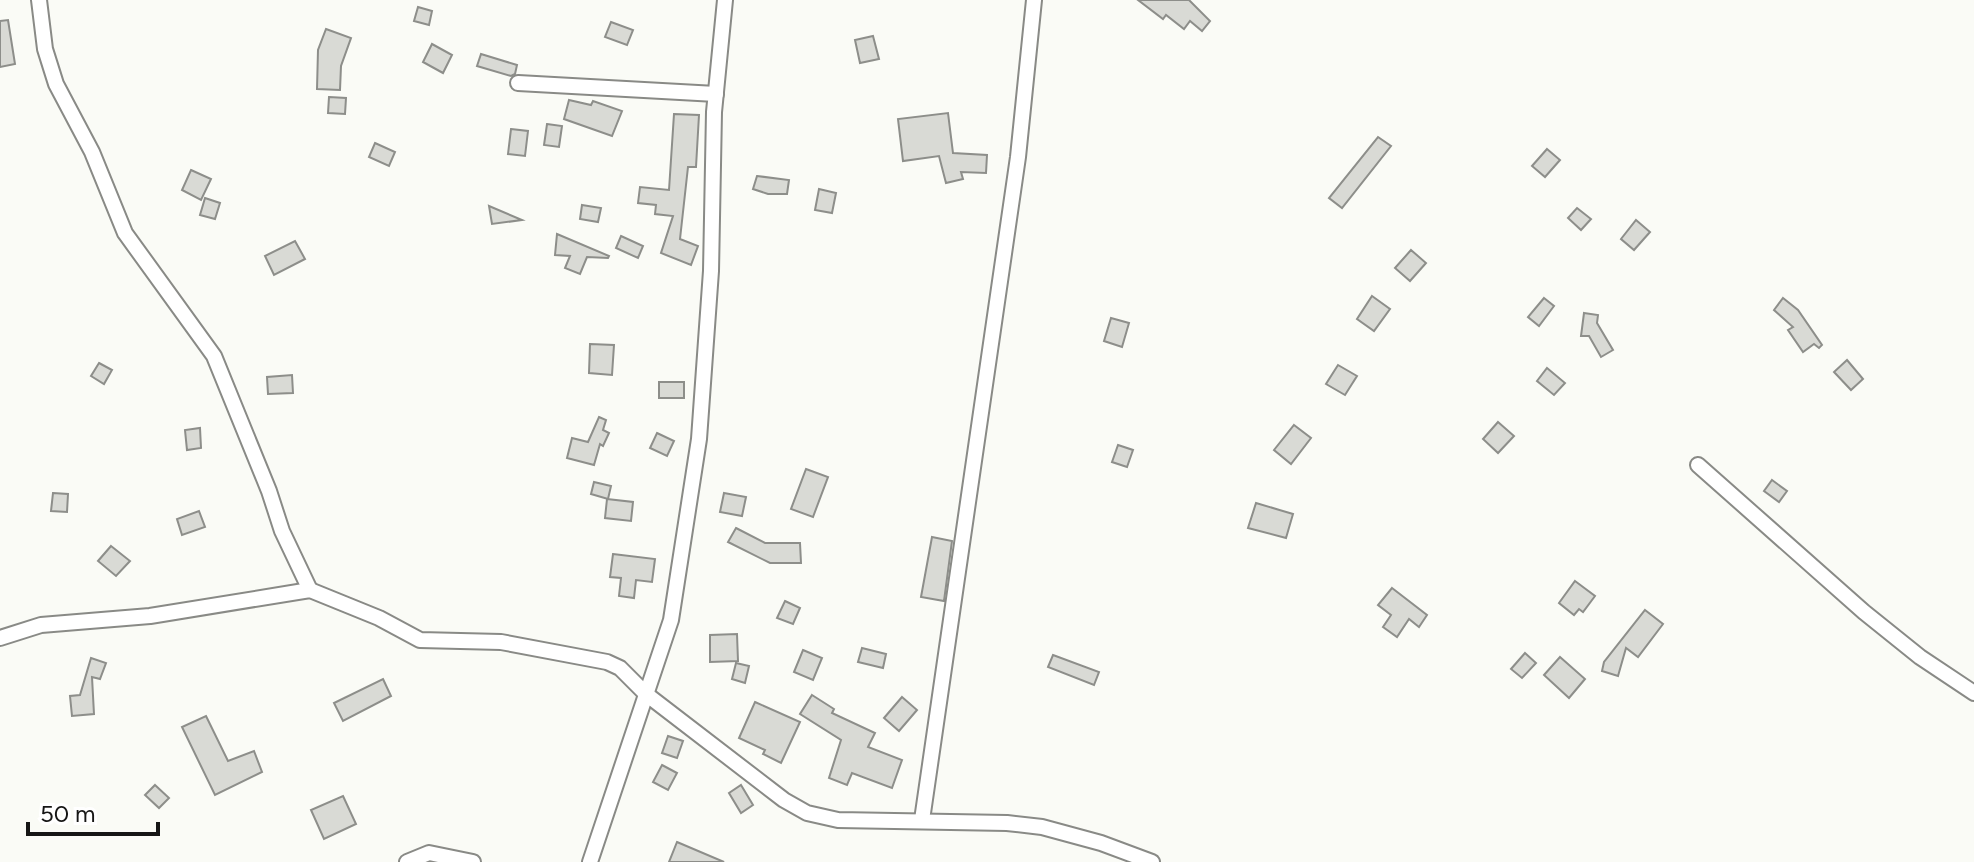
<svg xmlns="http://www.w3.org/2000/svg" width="1974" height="862" font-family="Figtree,sans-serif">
	<rect width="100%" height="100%" fill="#fafbf6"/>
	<g fill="#d9dad5" stroke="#8d8e8a" stroke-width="2">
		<path d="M 1138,0 L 1189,0 L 1210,21 L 1202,31 L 1190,21 L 1184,29 L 1166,15 L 1163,19 Z"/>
		<path d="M 418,7 L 432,11 L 429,25 L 414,21 Z"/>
		<path d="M 8,20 L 15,64 L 0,67 L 0,21 Z"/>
		<path d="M 611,22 L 633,30 L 627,45 L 605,37 Z"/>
		<path d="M 326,29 L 351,38 L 341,66 L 340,90 L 317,89 L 318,50 Z"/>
		<path d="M 873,36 L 879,59 L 860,63 L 855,40 Z"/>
		<path d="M 432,44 L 452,55 L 443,73 L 423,62 Z"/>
		<path d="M 481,54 L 517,65 L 515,74 L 511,76 L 477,66 Z"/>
		<path d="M 329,97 L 346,98 L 345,114 L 328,113 Z"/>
		<path d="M 569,100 L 591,105 L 593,101 L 622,111 L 612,136 L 564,119 Z"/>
		<path d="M 948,113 L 953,153 L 987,155 L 986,173 L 961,172 L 963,179 L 946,183 L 939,156 L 903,161 L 898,119 Z"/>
		<path d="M 674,114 L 699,115 L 696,167 L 688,167 L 680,239 L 698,246 L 691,265 L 661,253 L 673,216 L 655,214 L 656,205 L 638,203 L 640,187 L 669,190 Z"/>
		<path d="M 547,124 L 562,126 L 559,147 L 544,145 Z"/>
		<path d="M 511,129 L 528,131 L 525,156 L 508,154 Z"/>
		<path d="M 1378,137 L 1391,146 L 1342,208 L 1329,198 Z"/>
		<path d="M 375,143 L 395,152 L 389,166 L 369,157 Z"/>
		<path d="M 1547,149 L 1560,160 L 1545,177 L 1532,166 Z"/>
		<path d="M 191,170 L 211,179 L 201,200 L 182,190 Z"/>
		<path d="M 757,176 L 789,180 L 787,194 L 768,194 L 753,189 Z"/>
		<path d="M 819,189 L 836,193 L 832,213 L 815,210 Z"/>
		<path d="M 205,198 L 220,203 L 215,219 L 200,215 Z"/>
		<path d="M 582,205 L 601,208 L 598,222 L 580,219 Z"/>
		<path d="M 489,206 L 522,220 L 492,224 Z"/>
		<path d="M 1577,208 L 1591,219 L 1581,230 L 1568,218 Z"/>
		<path d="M 1636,220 L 1650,232 L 1634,250 L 1621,239 Z"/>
		<path d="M 557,234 L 609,256 L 608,258 L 587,257 L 580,274 L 565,268 L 570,256 L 555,255 Z"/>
		<path d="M 621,236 L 643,246 L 638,258 L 616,248 Z"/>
		<path d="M 295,241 L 305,259 L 274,275 L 265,256 Z"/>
		<path d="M 1411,250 L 1426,263 L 1410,281 L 1395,268 Z"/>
		<path d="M 1372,296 L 1390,309 L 1374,331 L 1357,319 Z"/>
		<path d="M 1544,298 L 1554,306 L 1539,326 L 1528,317 Z"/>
		<path d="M 1783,298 L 1798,310 L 1822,345 L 1819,348 L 1814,344 L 1803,352 L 1788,330 L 1793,327 L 1774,310 Z"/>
		<path d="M 1584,313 L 1598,315 L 1597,323 L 1613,350 L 1601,357 L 1589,336 L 1581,336 Z"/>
		<path d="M 1111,318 L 1129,323 L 1122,347 L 1104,341 Z"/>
		<path d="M 590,344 L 614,345 L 612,375 L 589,373 Z"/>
		<path d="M 1847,360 L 1863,379 L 1851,390 L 1834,372 Z"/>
		<path d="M 99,363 L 112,370 L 104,384 L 91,376 Z"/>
		<path d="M 1338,365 L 1357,376 L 1345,395 L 1326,384 Z"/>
		<path d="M 1547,368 L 1565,383 L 1554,395 L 1537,381 Z"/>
		<path d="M 292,375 L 293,393 L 268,394 L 267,377 Z"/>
		<rect x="659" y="382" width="25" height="16"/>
		<path d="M 599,417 L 606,420 L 603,430 L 609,433 L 603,446 L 600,444 L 594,465 L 567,458 L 572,438 L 588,442 Z"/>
		<path d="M 1498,422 L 1514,436 L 1498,453 L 1483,439 Z"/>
		<path d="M 1294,425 L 1311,438 L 1291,464 L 1274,450 Z"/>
		<path d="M 200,428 L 201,448 L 187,450 L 185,430 Z"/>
		<path d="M 657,433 L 674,441 L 667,456 L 650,448 Z"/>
		<path d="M 1118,445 L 1133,450 L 1127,467 L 1112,462 Z"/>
		<path d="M 806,469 L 828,477 L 813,517 L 791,509 Z"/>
		<path d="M 1772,480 L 1787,491 L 1779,502 L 1764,491 Z"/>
		<path d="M 594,482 L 611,486 L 608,499 L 591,494 Z"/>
		<path d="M 53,493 L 68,494 L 67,512 L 51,511 Z"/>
		<path d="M 724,493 L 746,497 L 742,516 L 720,512 Z"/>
		<path d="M 607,499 L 633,502 L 631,521 L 605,518 Z"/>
		<path d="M 1256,503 L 1293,514 L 1286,538 L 1248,528 Z"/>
		<path d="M 199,511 L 205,527 L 182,535 L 177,519 Z"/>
		<path d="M 736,528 L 765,543 L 800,543 L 801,563 L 770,563 L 728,542 Z"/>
		<path d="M 932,537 L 952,541 L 944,601 L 921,597 Z"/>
		<path d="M 111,546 L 130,561 L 116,576 L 98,561 Z"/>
		<path d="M 613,554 L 655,559 L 652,582 L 636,580 L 634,598 L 619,596 L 621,578 L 610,577 Z"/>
		<path d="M 1575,581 L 1595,596 L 1583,612 L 1579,609 L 1574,615 L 1559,603 Z"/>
		<path d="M 1392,588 L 1427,615 L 1419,627 L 1409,619 L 1397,637 L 1383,627 L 1391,615 L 1378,605 Z"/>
		<path d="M 785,601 L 800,608 L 793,624 L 777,618 Z"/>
		<path d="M 1645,610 L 1663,624 L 1638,657 L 1626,648 L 1618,676 L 1602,671 L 1604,662 Z"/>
		<path d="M 737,634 L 738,661 L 710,662 L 710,635 Z"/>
		<path d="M 862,648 L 886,654 L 883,668 L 858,662 Z"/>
		<path d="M 803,650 L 822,658 L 813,680 L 794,672 Z"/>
		<path d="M 1525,653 L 1536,663 L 1522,678 L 1511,669 Z"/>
		<path d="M 1053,655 L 1099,672 L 1094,685 L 1048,667 Z"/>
		<path d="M 1560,657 L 1585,679 L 1569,698 L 1544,675 Z"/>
		<path d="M 91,658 L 106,663 L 100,679 L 92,677 L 94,714 L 72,716 L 70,696 L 80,695 Z"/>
		<path d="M 736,663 L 749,666 L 745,683 L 732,679 Z"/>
		<path d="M 383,679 L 391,696 L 343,721 L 334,703 Z"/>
		<path d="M 812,695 L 834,709 L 832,713 L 875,733 L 868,747 L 902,760 L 892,788 L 852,773 L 847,785 L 829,778 L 841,740 L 800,714 Z"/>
		<path d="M 902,697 L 917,710 L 899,731 L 884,718 Z"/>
		<path d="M 755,702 L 800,722 L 781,763 L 763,754 L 765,750 L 739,738 Z"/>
		<path d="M 206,716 L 228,761 L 254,751 L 262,772 L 215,795 L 182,727 Z"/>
		<path d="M 668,736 L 683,741 L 677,758 L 662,753 Z"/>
		<path d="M 662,765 L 677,773 L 668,790 L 653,782 Z"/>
		<path d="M 155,785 L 169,798 L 159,808 L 145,795 Z"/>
		<path d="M 741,785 L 753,805 L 741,813 L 729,793 Z"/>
		<path d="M 343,796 L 356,824 L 324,839 L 311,810 Z"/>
		<path d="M 677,842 L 724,862 L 669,862 Z"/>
	</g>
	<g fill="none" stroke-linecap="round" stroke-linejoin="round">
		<g stroke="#898a86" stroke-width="18">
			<g id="minor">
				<path d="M 39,0 L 45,49 L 56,84 L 92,152 L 125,233 L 214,356 L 269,491 L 282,531 L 310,590"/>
				<path d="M 518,83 L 716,94"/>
				<path d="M 1698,465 L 1864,612 L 1920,657 L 1974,693"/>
				<path d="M 0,638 L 41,625 L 150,616 L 310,590 L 379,618 L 420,640 L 501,642 L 607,662 L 620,668 L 646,694 L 784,800 L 807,813 L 838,820 L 1007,823 L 1042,827 L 1101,843 L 1152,862"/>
				<path d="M 922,820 L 1018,157 L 1034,0"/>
				<path d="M 407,862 L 429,853 L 473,862"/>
				<path d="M 590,862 L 671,620 L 699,439 L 711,271 L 714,112 L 725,0"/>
			</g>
		</g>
		<use href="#minor" stroke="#fff" stroke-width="14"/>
	</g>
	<path d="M28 822v12h130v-12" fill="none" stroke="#161615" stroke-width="4"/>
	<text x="40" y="822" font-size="24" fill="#161615" stroke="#ffffff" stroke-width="6" paint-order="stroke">50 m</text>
</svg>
